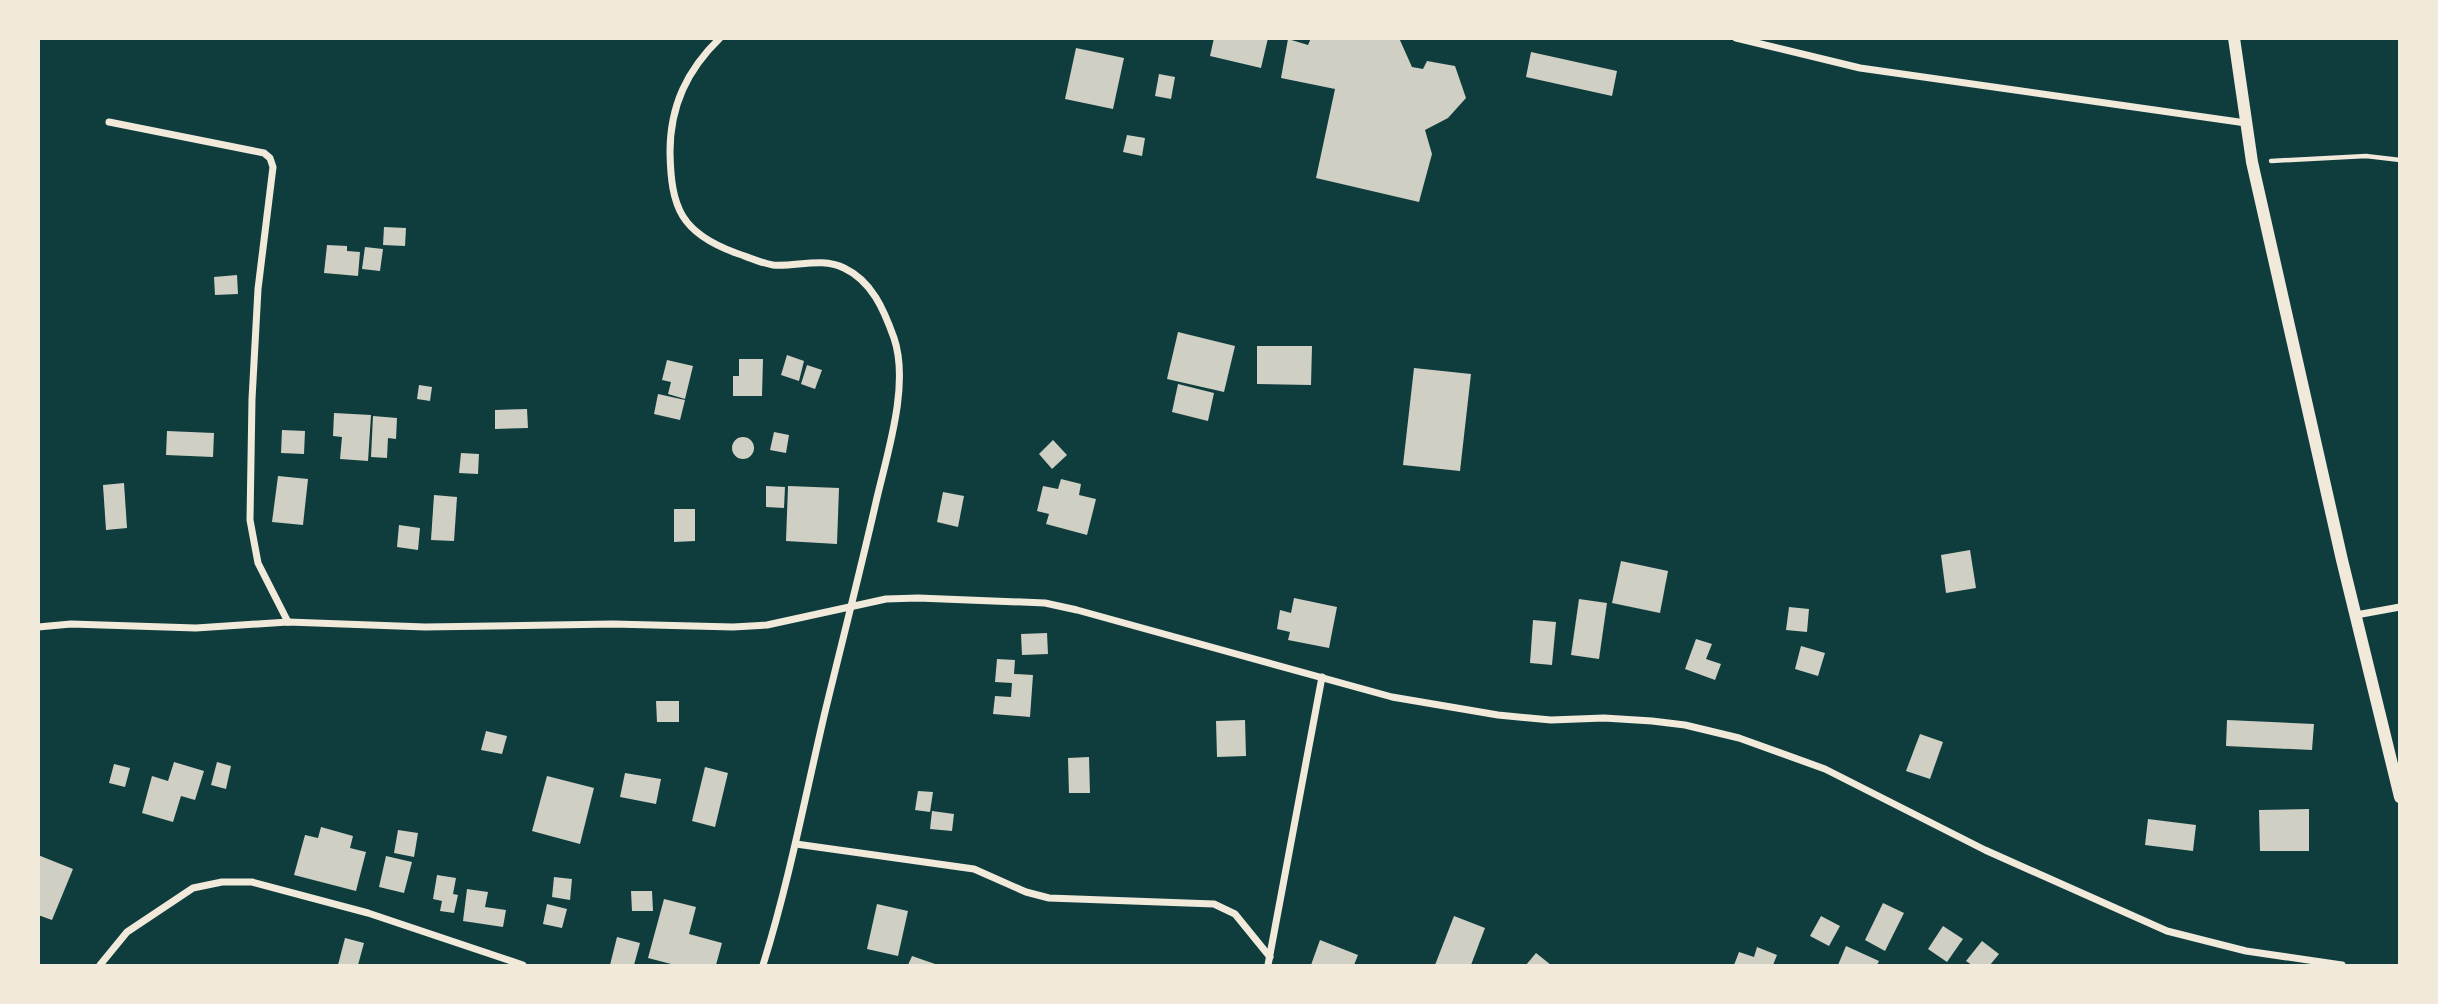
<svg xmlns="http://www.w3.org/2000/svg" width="2438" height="1004" font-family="'Exo 2',sans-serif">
	<rect width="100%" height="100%" fill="#0f3d3e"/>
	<g fill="#cfcfc3">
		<path d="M 1214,38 L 1268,38 L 1261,68 L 1210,56 Z"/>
		<path d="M 1311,38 L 1399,38 L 1412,67 L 1423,69 L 1427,61 L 1455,66 L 1466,98 L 1448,118 L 1425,130 L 1432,154 L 1419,202 L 1316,178 L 1335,89 L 1281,78 L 1288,39 L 1308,45 Z"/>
		<path d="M 1076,48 L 1124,58 L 1113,109 L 1065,99 Z"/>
		<path d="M 1531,52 L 1617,71 L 1612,96 L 1526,77 Z"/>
		<path d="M 1159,74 L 1175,77 L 1171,99 L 1155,96 Z"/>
		<path d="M 1127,135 L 1145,138 L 1142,156 L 1123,152 Z"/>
		<path d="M 384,227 L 406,228 L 405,246 L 383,245 Z"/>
		<path d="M 327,245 L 347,246 L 347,251 L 360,252 L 358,276 L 324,273 Z"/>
		<path d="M 365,247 L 383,249 L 380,271 L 362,269 Z"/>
		<path d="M 237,275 L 238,294 L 215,295 L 214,277 Z"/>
		<path d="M 1178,332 L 1235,346 L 1224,392 L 1167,379 Z"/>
		<path d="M 1257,346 L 1312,346 L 1311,385 L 1257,384 Z"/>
		<path d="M 787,355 L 804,361 L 799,381 L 781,375 Z"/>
		<path d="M 739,359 L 763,359 L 762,396 L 733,396 L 733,376 L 739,376 Z"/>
		<path d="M 667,360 L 693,366 L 685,399 L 668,394 L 671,382 L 662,380 Z"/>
		<path d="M 807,365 L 822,370 L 815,389 L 801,384 Z"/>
		<path d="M 1414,368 L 1471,374 L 1460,471 L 1403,465 Z"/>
		<path d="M 1178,384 L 1214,393 L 1208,421 L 1172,412 Z"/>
		<path d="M 419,385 L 432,387 L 430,401 L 417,399 Z"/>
		<path d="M 658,394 L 685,400 L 680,420 L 654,414 Z"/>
		<path d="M 527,409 L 528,428 L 495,429 L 495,410 Z"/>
		<path d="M 334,413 L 371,415 L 368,461 L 340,459 L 342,437 L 333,436 Z"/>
		<path d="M 373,416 L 397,418 L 396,439 L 388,438 L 387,458 L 371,457 Z"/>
		<path d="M 282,430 L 305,431 L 304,454 L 281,453 Z"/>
		<path d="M 167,431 L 214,433 L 213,457 L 166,455 Z"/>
		<path d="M 774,432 L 789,435 L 786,453 L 770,450 Z"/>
		<circle cx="743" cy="448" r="11"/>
		<path d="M 1053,440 L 1067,455 L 1052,469 L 1039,454 Z"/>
		<path d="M 461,453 L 479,454 L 478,474 L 459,473 Z"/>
		<path d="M 278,476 L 308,479 L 303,525 L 272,522 Z"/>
		<path d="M 1061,479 L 1081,484 L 1079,495 L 1096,499 L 1087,535 L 1046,524 L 1049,514 L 1037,511 L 1043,486 L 1058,489 Z"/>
		<path d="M 124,483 L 127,528 L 106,530 L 103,485 Z"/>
		<path d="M 766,486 L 785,487 L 784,508 L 766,507 Z"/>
		<path d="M 788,486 L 839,488 L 837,544 L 786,541 Z"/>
		<path d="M 943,492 L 964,496 L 958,527 L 937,522 Z"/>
		<path d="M 434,495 L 457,497 L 454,541 L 431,540 Z"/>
		<path d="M 674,509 L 695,509 L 695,541 L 674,542 Z"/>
		<path d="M 399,525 L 420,528 L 418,550 L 397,547 Z"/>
		<path d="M 1970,550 L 1976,588 L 1946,593 L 1941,555 Z"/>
		<path d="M 1621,561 L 1668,571 L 1660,613 L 1612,603 Z"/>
		<path d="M 1294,598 L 1337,607 L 1329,648 L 1288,640 L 1290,632 L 1277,629 L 1280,610 L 1291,613 Z"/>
		<path d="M 1579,599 L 1607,603 L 1599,659 L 1571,655 Z"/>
		<path d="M 1789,607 L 1809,609 L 1807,632 L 1786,630 Z"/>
		<path d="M 1533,620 L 1556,622 L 1552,665 L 1530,663 Z"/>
		<path d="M 1047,633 L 1048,654 L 1022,655 L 1021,634 Z"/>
		<path d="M 1696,639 L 1712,644 L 1706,659 L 1721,664 L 1715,680 L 1685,669 Z"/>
		<path d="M 1801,646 L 1825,653 L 1818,676 L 1795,669 Z"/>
		<path d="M 997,659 L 1015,660 L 1014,674 L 1033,675 L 1030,717 L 993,714 L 995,696 L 1011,697 L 1012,683 L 995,682 Z"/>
		<path d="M 656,701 L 679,701 L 679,722 L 657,722 Z"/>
		<path d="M 1245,720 L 1246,756 L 1217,757 L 1216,721 Z"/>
		<path d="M 2227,720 L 2314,724 L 2312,750 L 2226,746 Z"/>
		<path d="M 486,731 L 507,736 L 502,754 L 481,750 Z"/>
		<path d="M 1920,734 L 1943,742 L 1930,779 L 1906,771 Z"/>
		<path d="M 1089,757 L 1090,793 L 1069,793 L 1068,758 Z"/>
		<path d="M 174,762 L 204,771 L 195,800 L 181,796 L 173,822 L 142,813 L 152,776 L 168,781 Z"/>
		<path d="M 217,762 L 231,766 L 226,789 L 211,785 Z"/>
		<path d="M 114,764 L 130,768 L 125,787 L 109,783 Z"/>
		<path d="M 705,767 L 728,773 L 715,827 L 692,821 Z"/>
		<path d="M 625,773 L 661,779 L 656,804 L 620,797 Z"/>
		<path d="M 547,776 L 594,788 L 580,844 L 532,831 Z"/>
		<path d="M 918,791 L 933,792 L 930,812 L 915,810 Z"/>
		<path d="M 2309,809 L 2309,851 L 2260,851 L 2259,810 Z"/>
		<path d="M 932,811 L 954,814 L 952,831 L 930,829 Z"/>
		<path d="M 2148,819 L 2196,825 L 2193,851 L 2145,845 Z"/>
		<path d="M 321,827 L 353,836 L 350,848 L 366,852 L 356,891 L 294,875 L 305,835 L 318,838 Z"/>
		<path d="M 398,830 L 418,833 L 414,857 L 394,853 Z"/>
		<path d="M 38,855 L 73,869 L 52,920 L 38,915 Z"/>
		<path d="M 386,856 L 412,862 L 404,893 L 379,887 Z"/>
		<path d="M 437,875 L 456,878 L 453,894 L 458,895 L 454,913 L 440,911 L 442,901 L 433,899 Z"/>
		<path d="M 554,877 L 572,879 L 570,900 L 552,897 Z"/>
		<path d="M 467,889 L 488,892 L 485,907 L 506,910 L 503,927 L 463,921 Z"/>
		<path d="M 631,891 L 652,891 L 653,911 L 632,911 Z"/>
		<path d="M 664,899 L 696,907 L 689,934 L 722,943 L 716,965 L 675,965 L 648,958 Z"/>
		<path d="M 1883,903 L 1904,913 L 1885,951 L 1865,940 Z"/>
		<path d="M 547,904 L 567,909 L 562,928 L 543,924 Z"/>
		<path d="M 877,904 L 908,911 L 898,956 L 867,949 Z"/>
		<path d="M 1454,916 L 1485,928 L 1471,965 L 1435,965 Z"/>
		<path d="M 1821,916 L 1840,926 L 1829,946 L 1810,936 Z"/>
		<path d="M 1943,926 L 1963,939 L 1947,962 L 1928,949 Z"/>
		<path d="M 617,937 L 640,943 L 634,965 L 610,965 Z"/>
		<path d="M 345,938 L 364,943 L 358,965 L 338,965 Z"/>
		<path d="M 1320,940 L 1358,955 L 1354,965 L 1311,965 Z"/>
		<path d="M 1982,941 L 1999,954 L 1990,965 L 1972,965 L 1966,961 Z"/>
		<path d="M 1846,946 L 1879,961 L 1877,965 L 1838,965 Z"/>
		<path d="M 1757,947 L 1777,955 L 1773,965 L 1734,965 L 1739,952 L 1754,957 Z"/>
		<path d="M 1536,953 L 1551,965 L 1526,965 Z"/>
		<path d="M 912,956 L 938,965 L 908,965 Z"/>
	</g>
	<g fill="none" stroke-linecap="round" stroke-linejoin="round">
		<path stroke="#f1e9da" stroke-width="4.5" d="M 2271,161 L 2366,156 L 2400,160"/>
		<g stroke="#f1e9da" stroke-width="7">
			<path d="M 720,38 C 687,70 670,106 670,152 C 671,208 681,233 736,253 C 748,257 761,263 773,265 C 796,267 822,257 844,268 C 872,281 884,310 894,338 C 910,385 887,454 876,502 C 860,572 842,642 825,712 C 805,797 789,882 763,965"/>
			<path d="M 1736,38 L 1860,68 L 2246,123"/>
			<path d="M 109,122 L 264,153 L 270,158 L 273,167 L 258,289 L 252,399 L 250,520 L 258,563 L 288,622"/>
			<path d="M 2356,615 L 2400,607"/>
			<path d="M 38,627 L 71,624 L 196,628 L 288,622 L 425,627 L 613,624 L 733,627 L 767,625 L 886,599 L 918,598 L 1045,603 L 1077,610 L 1392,697 L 1498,715 L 1551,720 L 1604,718 L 1652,721 L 1685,725 L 1739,738 L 1825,769 L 1985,850 L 2167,931 L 2246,951 L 2342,965"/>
			<path d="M 796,844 L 974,869 L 1026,892 L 1049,898 L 1214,904 L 1235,914 L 1270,957"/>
			<path d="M 100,965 L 127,932 L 193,888 L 222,882 L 252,882 L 368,913 L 523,965"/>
			<path d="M 1268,965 L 1322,677"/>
		</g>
		<path stroke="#f1e9da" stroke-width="12" d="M 2234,38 L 2252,162 L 2342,560 L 2400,797"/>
	</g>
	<rect width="2438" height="1004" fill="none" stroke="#f1e9da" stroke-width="80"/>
</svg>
